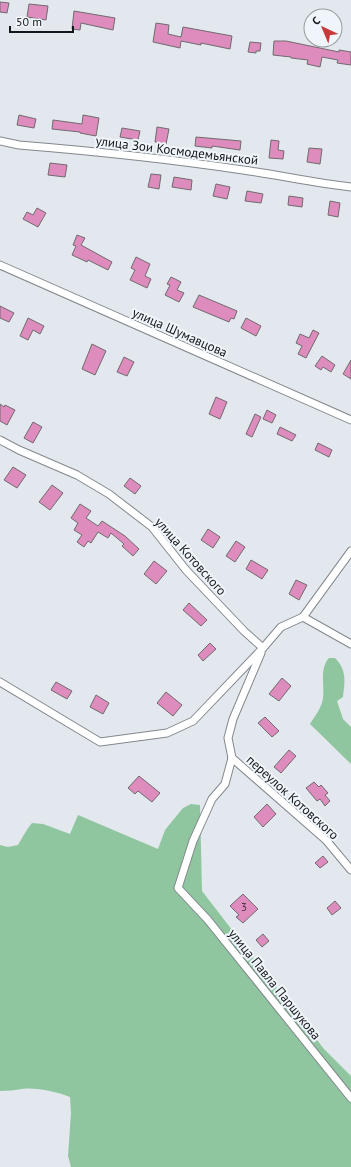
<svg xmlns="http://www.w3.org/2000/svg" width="351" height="1167" font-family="'PT Sans',sans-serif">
	<rect width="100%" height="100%" fill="#e2e8ed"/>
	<g fill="#8fc69f">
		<path d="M 329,658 L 335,658 C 347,670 345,682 343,697 L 337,701 L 343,719 L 351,727 L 351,764 L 310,724 C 314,717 322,708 323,698 C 325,685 319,669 329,658 Z"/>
		<path d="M 191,804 L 200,805 L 202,891 L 324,1049 L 351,1076 L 351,1167 L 71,1167 L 68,1156 L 71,1113 L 70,1097 C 58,1092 35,1087 22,1089 C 15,1090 8,1091 0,1091 L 0,845 L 8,847 L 18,845 C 23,837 26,830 32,823 L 43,824 L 70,834 L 78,815 L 158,849 L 165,830 L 183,808 Z"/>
	</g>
	<g fill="#dd8cbd" stroke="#716a6e">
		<path d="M 0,2 L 9,3 L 7,13 L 0,12 Z"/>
		<path d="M 29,4 L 48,6 L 46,20 L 27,17 Z"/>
		<path d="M 74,11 L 115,18 L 113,30 L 81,23 L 80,30 L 72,29 Z"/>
		<path d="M 156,23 L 169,25 L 168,34 L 181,37 L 183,27 L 232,36 L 230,49 L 201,43 L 201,45 L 181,41 L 180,48 L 153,42 Z"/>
		<path d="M 274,41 L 286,41 L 339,52 L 339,50 L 351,52 L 351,65 L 337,63 L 338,60 L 322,57 L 320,67 L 307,64 L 308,60 L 291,58 L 291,57 L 273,55 Z"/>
		<path d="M 250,42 L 261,43 L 260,51 L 256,51 L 256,53 L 248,52 Z"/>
		<path d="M 19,115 L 36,119 L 34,128 L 17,125 Z"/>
		<path d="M 83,115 L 99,118 L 96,136 L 80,133 L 80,132 L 52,129 L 53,120 L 82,124 Z"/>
		<path d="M 157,127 L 169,129 L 166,144 L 155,142 Z"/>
		<path d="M 122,128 L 140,131 L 138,140 L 120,137 Z"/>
		<path d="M 196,137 L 241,141 L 240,150 L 212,146 L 212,148 L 195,146 Z"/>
		<path d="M 271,140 L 279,141 L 278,150 L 284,151 L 283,159 L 269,158 Z"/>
		<path d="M 309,148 L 322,149 L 320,164 L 307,162 Z"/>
		<path d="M 50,163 L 67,165 L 65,177 L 48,175 Z"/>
		<path d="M 151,174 L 161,175 L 159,189 L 148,187 Z"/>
		<path d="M 174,177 L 192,180 L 191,190 L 172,187 Z"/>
		<path d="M 216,184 L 230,187 L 227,199 L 213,196 Z"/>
		<path d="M 247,191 L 263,194 L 261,203 L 245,201 Z"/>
		<path d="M 289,196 L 303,198 L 302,207 L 288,205 Z"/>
		<path d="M 330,201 L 340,203 L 338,217 L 328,215 Z"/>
		<path d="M 37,208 L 46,213 L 38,227 L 23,219 L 27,212 L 33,215 Z"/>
		<path d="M 77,235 L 85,238 L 81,245 L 112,262 L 108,270 L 88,260 L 87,262 L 72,255 L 76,246 L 73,245 Z"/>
		<path d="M 136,257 L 150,264 L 145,276 L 151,279 L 147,288 L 130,280 L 135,270 L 131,268 Z"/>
		<path d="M 171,277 L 181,282 L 177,290 L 184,293 L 179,302 L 165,295 L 170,285 L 167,284 Z"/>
		<path d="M 199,295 L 237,311 L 234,319 L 231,318 L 229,322 L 193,307 Z"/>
		<path d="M 0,306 L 14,313 L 9,322 L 0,318 Z"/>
		<path d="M 28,318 L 44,326 L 40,334 L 33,330 L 28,340 L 20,336 Z"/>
		<path d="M 246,318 L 261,326 L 256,336 L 241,328 Z"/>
		<path d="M 313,330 L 319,333 L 306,358 L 298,354 L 302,346 L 296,343 L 300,334 L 309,338 Z"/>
		<path d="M 92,344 L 106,351 L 95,375 L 82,369 Z"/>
		<path d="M 322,356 L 335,365 L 331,372 L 323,367 L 321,370 L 315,366 Z"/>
		<path d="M 124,357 L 134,362 L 127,376 L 117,372 Z"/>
		<path d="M 351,360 L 351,379 L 343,374 Z"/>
		<path d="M 216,397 L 227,402 L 220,419 L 209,414 Z"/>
		<path d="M 0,404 L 4,407 L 5,405 L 15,410 L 7,425 L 0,421 Z"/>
		<path d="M 267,410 L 276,415 L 272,423 L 263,419 Z"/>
		<path d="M 255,414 L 261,417 L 252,437 L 246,434 Z"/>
		<path d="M 33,422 L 42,427 L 33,443 L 24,438 Z"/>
		<path d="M 280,427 L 296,435 L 292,441 L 277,434 Z"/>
		<path d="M 318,443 L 332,450 L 329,457 L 315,450 Z"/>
		<path d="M 13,467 L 26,475 L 17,488 L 4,480 Z"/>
		<path d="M 130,478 L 141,486 L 135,494 L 124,486 Z"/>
		<path d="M 52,485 L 63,493 L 50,510 L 39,502 Z"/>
		<path d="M 80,504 L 91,511 L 86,518 L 98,526 L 102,521 L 125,536 L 139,549 L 133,556 L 122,546 L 124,544 L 111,533 L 108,538 L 98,532 L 91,543 L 88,541 L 84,547 L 77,542 L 82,535 L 74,530 L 78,523 L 71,518 Z"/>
		<path d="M 208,529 L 220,537 L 213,548 L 201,540 Z"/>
		<path d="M 236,541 L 245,547 L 235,562 L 226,556 Z"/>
		<path d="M 251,560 L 268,570 L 262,579 L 246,569 Z"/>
		<path d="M 154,561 L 167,571 L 156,584 L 144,574 Z"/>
		<path d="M 296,580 L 307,585 L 299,600 L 289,594 Z"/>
		<path d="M 189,603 L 207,620 L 201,626 L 183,610 Z"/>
		<path d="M 210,643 L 216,649 L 203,661 L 198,655 Z"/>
		<path d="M 282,678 L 291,686 L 279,701 L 269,694 Z"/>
		<path d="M 56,682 L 72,691 L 67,699 L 51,690 Z"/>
		<path d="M 166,692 L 182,705 L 173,716 L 157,703 Z"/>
		<path d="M 96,695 L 109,703 L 103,714 L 90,707 Z"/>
		<path d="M 265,717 L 279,731 L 272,737 L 258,723 Z"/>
		<path d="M 289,750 L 296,756 L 281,773 L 274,767 Z"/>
		<path d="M 139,776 L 160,793 L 152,802 L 138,791 L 135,794 L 128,788 Z"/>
		<path d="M 314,782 L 319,787 L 321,785 L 328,793 L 325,795 L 330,801 L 325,806 L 320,799 L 317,801 L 306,788 Z"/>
		<path d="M 267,804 L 276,814 L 263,827 L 254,817 Z"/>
		<path d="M 323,856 L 328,862 L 320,868 L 315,863 Z"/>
		<path d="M 243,894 L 258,909 L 243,923 L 236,917 L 239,915 L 230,906 Z"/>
		<path d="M 335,901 L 341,908 L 332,915 L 327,908 Z"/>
		<path d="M 263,934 L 269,941 L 262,947 L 256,940 Z"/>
	</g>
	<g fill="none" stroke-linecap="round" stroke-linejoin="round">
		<g stroke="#82888d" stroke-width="9">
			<g id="street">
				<path d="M 0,141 L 19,145 C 93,151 169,159 243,170 C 279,175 315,183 351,187"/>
				<path d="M 0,265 L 351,420"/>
				<path d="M 0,440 L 19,450 L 77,475 L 109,494 L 152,527 L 186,570 L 244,631 L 263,648 L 281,627 L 303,617 L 351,644"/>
				<path d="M 303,617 L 351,551"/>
				<path d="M 261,653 L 233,719 L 228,738 L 232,758 L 326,840 L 351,870"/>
				<path d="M 0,682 L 100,742 L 167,733 L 193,721 L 263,648"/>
				<path d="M 232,758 L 225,784 L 212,799 L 193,841 L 178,888 L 208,920 L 351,1098"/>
			</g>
		</g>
		<use href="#street" stroke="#fff" stroke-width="7"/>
	</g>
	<g text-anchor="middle" stroke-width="4" stroke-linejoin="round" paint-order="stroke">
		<g font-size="11" fill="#463441">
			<text x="244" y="911">3</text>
		</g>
		<g font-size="13" fill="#141618" stroke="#eff5fb">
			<text transform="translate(177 150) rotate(7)" y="5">улица Зои Космодемьянской</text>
			<text transform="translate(180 332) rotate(24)" y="5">улица Шумавцова</text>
			<text transform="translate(191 556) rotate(48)" y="5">улица Котовского</text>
			<text transform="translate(293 797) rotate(42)" y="5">переулок Котовского</text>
			<text transform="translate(275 984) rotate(51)" y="5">улица Павла Паршукова</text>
		</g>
	</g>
	<g transform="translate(323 28) rotate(316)"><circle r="19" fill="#eff5fb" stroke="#979ca0"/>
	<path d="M0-3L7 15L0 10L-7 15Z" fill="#c73839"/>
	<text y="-6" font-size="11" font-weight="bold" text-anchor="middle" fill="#141618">С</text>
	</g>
	<path d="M10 26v6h63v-6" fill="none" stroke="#141618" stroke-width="2"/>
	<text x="16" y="26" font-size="12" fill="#141618" stroke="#eff5fb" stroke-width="3" paint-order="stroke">50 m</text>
</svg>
